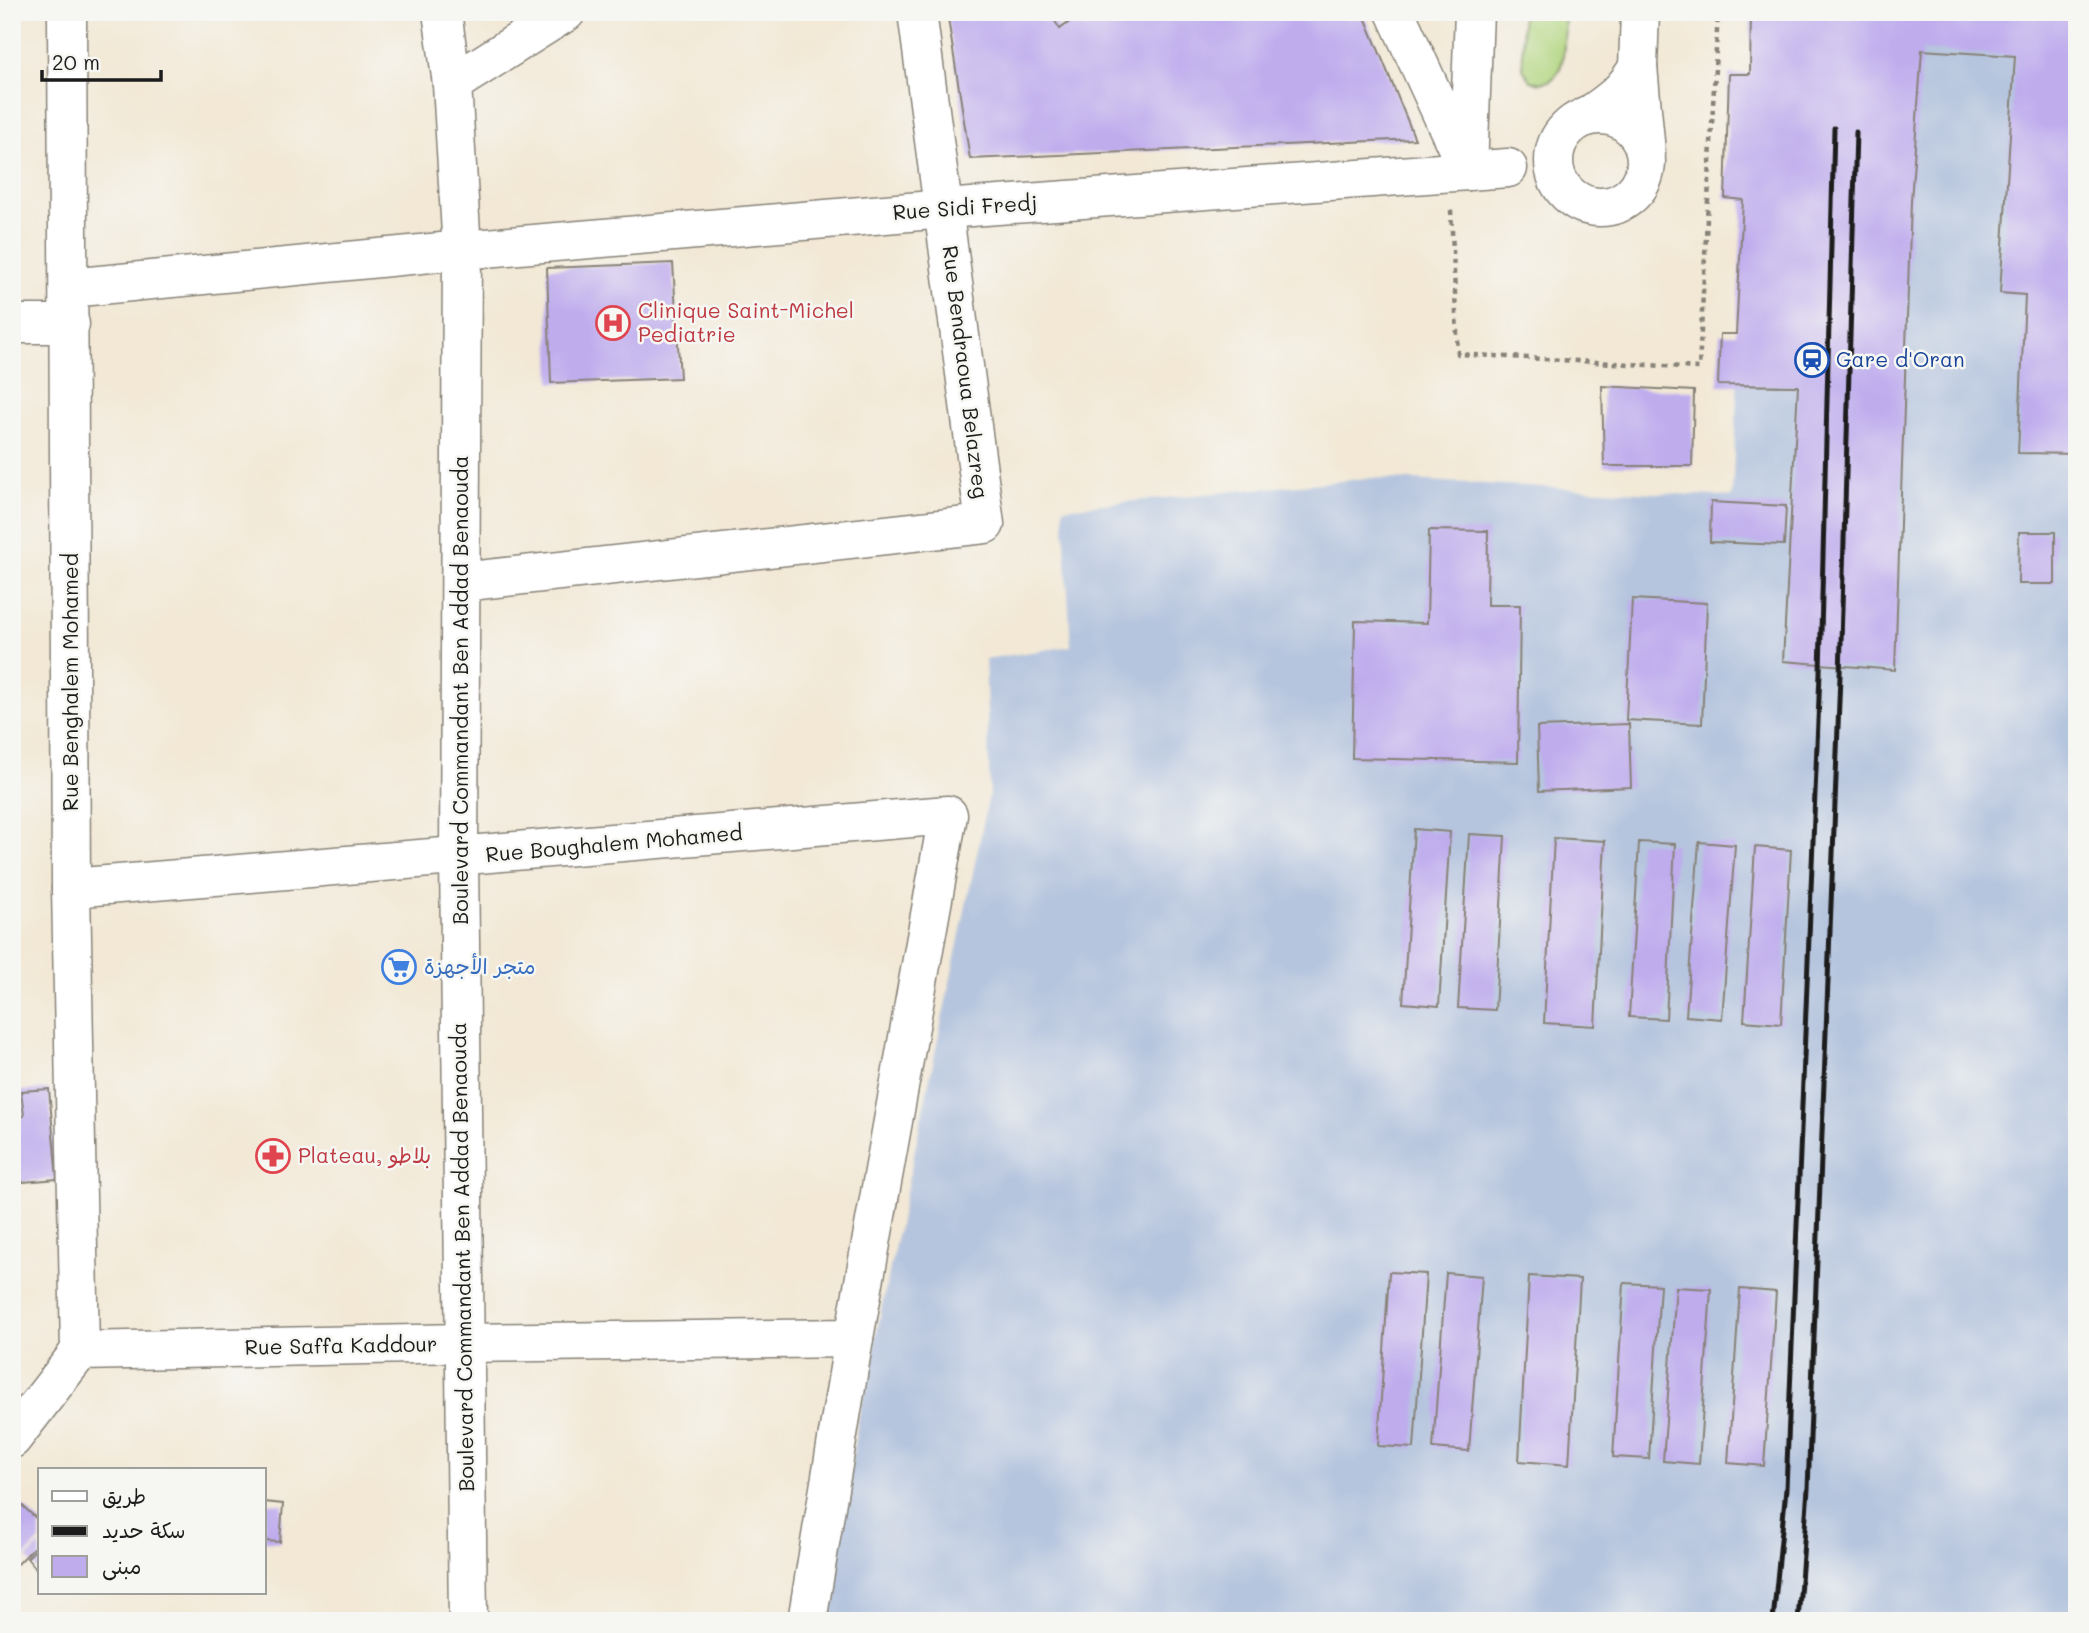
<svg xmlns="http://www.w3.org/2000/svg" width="2089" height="1633" font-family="Mali,'Playpen Sans Arabic',sans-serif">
	<rect width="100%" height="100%" fill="#f6f6f2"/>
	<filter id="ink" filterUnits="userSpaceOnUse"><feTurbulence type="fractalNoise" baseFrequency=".0143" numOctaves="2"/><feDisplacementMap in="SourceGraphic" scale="14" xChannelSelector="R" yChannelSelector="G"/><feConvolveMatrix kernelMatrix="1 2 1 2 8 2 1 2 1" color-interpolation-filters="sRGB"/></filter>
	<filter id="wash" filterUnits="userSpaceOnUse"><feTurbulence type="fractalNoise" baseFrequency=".00686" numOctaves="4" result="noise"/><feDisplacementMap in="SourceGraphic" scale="28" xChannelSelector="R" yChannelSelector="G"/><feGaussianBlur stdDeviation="1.57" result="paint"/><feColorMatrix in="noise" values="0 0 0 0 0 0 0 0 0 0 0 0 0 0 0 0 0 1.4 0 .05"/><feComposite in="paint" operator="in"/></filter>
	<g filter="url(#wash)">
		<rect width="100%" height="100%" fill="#f2e8d5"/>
		<path fill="#b6c5de" d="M 1756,12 L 2077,12 L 2077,1621 L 826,1621 L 858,1421 L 990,791 L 985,659 L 1071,646 L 1063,508 L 1372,478 L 1732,497 Z"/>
		<path fill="#b0d47d" stroke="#66784c" stroke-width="2" d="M 1522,12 L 1565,12 C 1563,39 1571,92 1531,81 L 1523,69 Z"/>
		<g id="blocks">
			<g fill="#beaced">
				<path d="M 947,12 L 1011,12 L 1011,18 L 1021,12 L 1049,12 L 1060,29 L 1083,12 L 1363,12 L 1415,139 L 970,159 Z"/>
				<path d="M 1751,12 L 2077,12 L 2077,454 L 2018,453 L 2025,295 L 2000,293 L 2015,56 L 1922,50 L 1911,201 L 1895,670 L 1783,661 L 1798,386 L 1718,385 L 1720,334 L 1736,334 L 1743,200 L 1725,198 L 1729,74 L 1750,74 Z"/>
				<path d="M 673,263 L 680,378 L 551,383 L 547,268 Z"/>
				<path d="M 1602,386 L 1694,391 L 1692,466 L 1604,466 Z"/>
				<path d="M 1711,502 L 1786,506 L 1784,545 L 1710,542 Z"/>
				<path d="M 1429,530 L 1488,531 L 1487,605 L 1520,605 L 1518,762 L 1352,758 L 1355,621 L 1427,623 Z"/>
				<path d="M 2019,532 L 2055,532 L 2055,584 L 2018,584 Z"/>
				<path d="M 1632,599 L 1707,603 L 1702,724 L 1626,720 Z"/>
				<path d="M 1629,724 L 1631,787 L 1539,791 L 1537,727 Z"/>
				<path d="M 1414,829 L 1450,832 L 1439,1006 L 1403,1003 Z"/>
				<path d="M 1469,834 L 1505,836 L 1495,1010 L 1458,1008 Z"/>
				<path d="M 1554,838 L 1605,841 L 1595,1026 L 1544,1023 Z"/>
				<path d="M 1639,842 L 1675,844 L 1666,1019 L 1629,1017 Z"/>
				<path d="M 1699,842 L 1735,845 L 1722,1019 L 1686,1016 Z"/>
				<path d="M 1755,847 L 1791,850 L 1781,1024 L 1744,1021 Z"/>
				<path d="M 49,1089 L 57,1179 L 12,1183 L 12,1118 L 24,1116 L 21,1091 Z"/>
				<path d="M 1389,1272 L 1426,1274 L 1414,1448 L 1378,1446 Z"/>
				<path d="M 1446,1273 L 1482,1276 L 1469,1451 L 1433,1448 Z"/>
				<path d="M 1529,1276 L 1580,1279 L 1569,1465 L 1519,1461 Z"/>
				<path d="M 1624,1283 L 1660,1285 L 1649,1459 L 1613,1457 Z"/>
				<path d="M 1676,1287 L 1711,1289 L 1699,1464 L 1663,1461 Z"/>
				<path d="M 1740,1289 L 1776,1292 L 1764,1466 L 1728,1463 Z"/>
				<path d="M 12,1496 L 40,1522 L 40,1541 L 18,1564 L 12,1559 Z"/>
				<path d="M 264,1502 L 283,1504 L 280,1542 L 264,1541 Z"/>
				<path d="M 40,1545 L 40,1573 L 27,1558 Z"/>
			</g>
		</g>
	</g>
	<g filter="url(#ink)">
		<use href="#blocks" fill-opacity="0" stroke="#878278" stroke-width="2"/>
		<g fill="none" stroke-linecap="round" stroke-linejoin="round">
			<g stroke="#878278" stroke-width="41">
				<g id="minor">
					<path d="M 67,12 L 71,888 L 80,1351"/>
					<path d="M 1395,12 L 1468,171 L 1508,168"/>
					<path d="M 1638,67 L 1640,12"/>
					<path d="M 452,84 L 566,12"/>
					<circle cx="1600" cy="161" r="46"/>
					<path d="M 1587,117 C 1610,101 1624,92 1638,67 L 1646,152"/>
					<path d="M 69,288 L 462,250"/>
					<path d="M 12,324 L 70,324"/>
					<path d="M 461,582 L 985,524 L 917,12"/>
					<path d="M 71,888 L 948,815 L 854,1338 L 807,1621"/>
					<path d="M 80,1351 L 463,1343 L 854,1338"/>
					<path d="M 12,1439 L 80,1351"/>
				</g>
			</g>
			<g stroke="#878278" stroke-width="41">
				<g id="major">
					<path d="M 442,12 L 452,84 L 462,250 L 459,857 L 468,1621"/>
					<path d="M 462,250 L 944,209 L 1468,171 L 1474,12"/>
				</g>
			</g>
			<path stroke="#878278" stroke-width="4.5" stroke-dasharray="5 5" stroke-linecap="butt" d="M 1451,210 L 1458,354 L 1699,368 L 1718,12"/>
			<use href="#minor" stroke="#fff" stroke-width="38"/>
			<use href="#major" stroke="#fff" stroke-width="38"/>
			<g stroke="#1c1c1c" stroke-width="5">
				<path d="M 1773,1621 L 1786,1489 L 1820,673 L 1834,128"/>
				<path d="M 1798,1621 L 1808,1489 L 1840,676 L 1856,132"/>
			</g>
		</g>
	</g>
	<defs>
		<g id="hospital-ring" transform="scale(1.75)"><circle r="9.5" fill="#f6f6f2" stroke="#e0444e" stroke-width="1.5"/><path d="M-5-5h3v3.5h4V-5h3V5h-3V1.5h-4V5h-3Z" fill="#e0444e"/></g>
		<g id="station-ring" transform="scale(1.75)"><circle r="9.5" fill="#f6f6f2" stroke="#1a4fb4" stroke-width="1.5"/><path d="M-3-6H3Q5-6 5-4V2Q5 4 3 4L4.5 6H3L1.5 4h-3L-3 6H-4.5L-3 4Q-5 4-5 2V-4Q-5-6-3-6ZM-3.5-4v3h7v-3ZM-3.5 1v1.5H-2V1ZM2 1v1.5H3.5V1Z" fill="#1a4fb4"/></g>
		<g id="supermarket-ring" transform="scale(1.75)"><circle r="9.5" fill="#f6f6f2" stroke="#3f7fe0" stroke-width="1.5"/><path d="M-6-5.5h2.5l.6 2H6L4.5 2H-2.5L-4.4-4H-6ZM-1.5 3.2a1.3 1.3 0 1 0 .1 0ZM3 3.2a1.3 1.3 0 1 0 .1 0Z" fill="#3f7fe0"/></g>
		<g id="pharmacy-ring" transform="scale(1.75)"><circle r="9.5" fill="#f6f6f2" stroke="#e0444e" stroke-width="1.5"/><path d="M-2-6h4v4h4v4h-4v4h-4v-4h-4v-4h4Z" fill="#e0444e"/></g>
	</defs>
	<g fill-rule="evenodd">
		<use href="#hospital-ring" x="613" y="323"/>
		<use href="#station-ring" x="1812" y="360"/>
		<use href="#supermarket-ring" x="399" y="967"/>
		<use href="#pharmacy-ring" x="273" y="1156"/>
	</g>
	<g text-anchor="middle" stroke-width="5" stroke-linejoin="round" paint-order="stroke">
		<g font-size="21" fill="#1c1c1c" stroke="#f6f6f2">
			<text transform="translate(965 208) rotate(-4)" y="7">Rue Sidi Fredj</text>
			<text transform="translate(965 372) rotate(83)" y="7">Rue Bendraoua Belazreg</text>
			<text transform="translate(71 682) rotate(-90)" y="7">Rue Benghalem Mohamed</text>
			<text transform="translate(461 690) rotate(-90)" y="7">Boulevard Commandant Ben Addad Benaouda</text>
			<text transform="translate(614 844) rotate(-5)" y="7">Rue Boughalem Mohamed</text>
			<text transform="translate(463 1257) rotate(-91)" y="7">Boulevard Commandant Ben Addad Benaouda</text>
			<text transform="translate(341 1346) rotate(-1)" y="7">Rue Saffa Kaddour</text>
		</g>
		<g font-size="21" fill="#be3a42" stroke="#f6f6f2" text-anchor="start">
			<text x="638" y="318">Clinique Saint-Michel<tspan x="638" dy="24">Pediatrie</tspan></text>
			<text x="298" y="1163">Plateau, بلاطو</text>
		</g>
		<g font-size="21" fill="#164399" stroke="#f6f6f2" text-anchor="start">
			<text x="1836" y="367">Gare d'Oran</text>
		</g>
		<g font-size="21" fill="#366cbe" stroke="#f6f6f2" text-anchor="start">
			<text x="424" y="974">متجر الأجهزة</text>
		</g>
	</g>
	<rect width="2089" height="1633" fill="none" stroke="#f6f6f2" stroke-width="42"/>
	<rect x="38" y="1468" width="228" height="126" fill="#f6f6f2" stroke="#9f9f9c" stroke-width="2"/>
	<rect x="52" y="1491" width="35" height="10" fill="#ffffff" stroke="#9f9f9c" stroke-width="2"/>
	<text x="102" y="1504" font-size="21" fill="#1c1c1c">طريق</text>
	<rect x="52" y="1526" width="35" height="10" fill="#1c1c1c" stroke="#9f9f9c" stroke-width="2"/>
	<text x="102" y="1538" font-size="21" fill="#1c1c1c">سكة حديد</text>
	<rect x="52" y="1556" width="35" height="21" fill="#beaced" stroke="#9f9f9c" stroke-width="2"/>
	<text x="102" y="1574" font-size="21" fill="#1c1c1c">مبنى</text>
	<path d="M42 70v10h119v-10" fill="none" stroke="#1c1c1c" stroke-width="3.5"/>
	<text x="52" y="70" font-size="21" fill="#1c1c1c" stroke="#f6f6f2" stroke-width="5" paint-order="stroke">20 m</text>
</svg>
